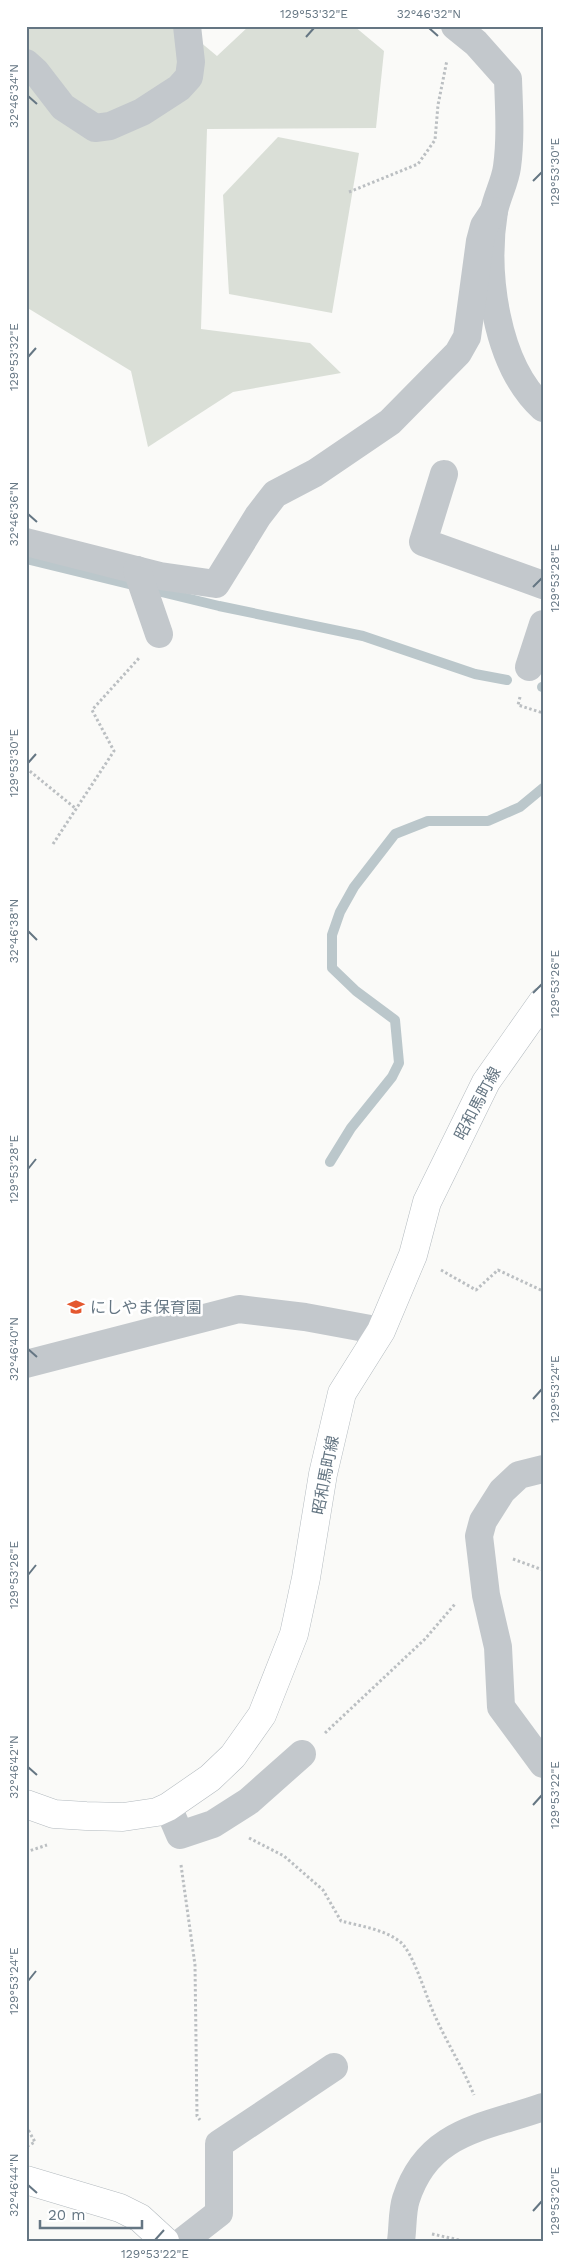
<svg xmlns="http://www.w3.org/2000/svg" width="569" height="2267" font-family="'Work Sans','Noto Sans JP',sans-serif">
	<rect width="100%" height="100%" fill="#fafaf8"/>
	<g fill="#dadfd7">
		<path d="M 26,26 L 181,26 L 217,56 L 249,26 L 354,26 L 384,51 L 376,128 L 207,129 L 201,329 L 310,343 L 341,373 L 233,392 L 148,447 L 131,371 L 26,307 Z"/>
		<path d="M 278,137 L 359,153 L 332,313 L 229,294 L 223,195 Z"/>
	</g>
	<g fill="none" stroke-linecap="round" stroke-linejoin="round">
		<g stroke="#bbc7cb" stroke-width="10">
			<path d="M 26,559 L 219,606 L 363,636 L 475,674 L 507,680"/>
			<path d="M 542,687 L 543,687"/>
			<path d="M 330,1162 L 351,1128 L 392,1077 L 399,1063 L 395,1020 L 356,991 L 332,968 L 332,935 L 340,912 L 354,887 L 395,834 L 428,821 L 488,821 L 520,807 L 543,788"/>
		</g>
		<g stroke="#b3babf" stroke-width="29">
			<g id="secondary">
				<path d="M 26,1804 L 54,1814 L 86,1816 L 123,1817 L 157,1812 L 168,1807 L 210,1778 L 233,1756 L 262,1715 L 294,1634 L 306,1578 L 323,1474 L 342,1393 L 381,1331 L 413,1255 L 427,1202 L 486,1082 L 543,1001"/>
				<path d="M 26,2180 L 120,2208 L 140,2218 L 165,2241"/>
			</g>
		</g>
		<g stroke="#bbbfc2" stroke-width="3" stroke-dasharray="2.5 2.5" stroke-linecap="butt">
			<path d="M 349,192 L 418,164 L 435,140 L 438,105 L 447,60"/>
			<path d="M 520,697 L 518,705 L 543,713"/>
			<path d="M 26,768 L 75,808"/>
			<path d="M 53,844 L 114,751 L 92,710 L 140,657"/>
			<path d="M 441,1270 L 476,1290 L 498,1270 L 543,1291"/>
			<path d="M 513,1559 L 543,1570"/>
			<path d="M 325,1733 L 425,1639 L 455,1604"/>
			<path d="M 249,1838 L 284,1856 L 323,1890 L 341,1921 C 360,1926 383,1929 399,1941 C 413,1950 427,2000 435,2016 C 447,2043 463,2068 474,2095"/>
			<path d="M 26,1852 L 47,1845"/>
			<path d="M 181,1865 L 195,1965 L 197,2116 L 200,2120"/>
			<path d="M 26,2126 L 35,2142 L 26,2147"/>
			<path d="M 432,2234 L 464,2241"/>
		</g>
		<g stroke="#c3c8cc" stroke-width="28">
			<path d="M 455,26 L 476,43 L 508,79 C 509,108 511,138 507,167 C 505,182 497,196 494,211 C 484,272 495,364 543,408"/>
			<path d="M 26,63 L 36,72 L 63,107 L 95,128 L 110,126 L 142,112 L 179,88 L 189,77 L 191,62 L 187,26"/>
			<path d="M 444,474 L 423,542 L 543,585"/>
			<path d="M 26,542 L 160,576 L 216,584 L 258,516 L 275,494 L 315,473 L 390,422 L 458,353 L 467,337 L 480,241 L 484,226 L 494,211"/>
			<path d="M 137,570 L 159,634"/>
			<path d="M 529,667 L 543,624"/>
			<path d="M 26,1364 L 239,1309 L 305,1317 L 381,1331"/>
			<path d="M 543,1469 L 519,1475 L 502,1491 L 483,1521 L 479,1536 L 486,1595 L 498,1647 L 501,1707 L 543,1764"/>
			<path d="M 168,1807 L 180,1835 L 213,1824 L 249,1801 L 302,1754"/>
			<path d="M 183,2241 L 219,2213 L 219,2144 L 334,2067"/>
			<path d="M 401,2241 C 403,2227 402,2211 406,2199 C 428,2130 484,2128 543,2107"/>
		</g>
		<use href="#secondary" stroke="#fff" stroke-width="28"/>
	</g>
	<path fill="none" stroke="#657683" stroke-width="2" d="M 429,28 L 438,36M 306,37 L 314,28M 28,96 L 37,104M 533,181 L 542,172M 28,357 L 36,348M 28,514 L 37,522M 533,587 L 542,578M 28,763 L 36,754M 28,931 L 37,940M 533,993 L 542,984M 28,1169 L 36,1159M 28,1349 L 37,1357M 533,1399 L 542,1389M 28,1575 L 36,1565M 28,1767 L 37,1775M 533,1805 L 542,1795M 28,1981 L 36,1971M 28,2185 L 37,2193M 533,2211 L 542,2201M 155,2240 L 164,2230"/>
	<defs>
		<g id="school-bare" transform="scale(1.35)"><path d="M0-5L7-2L0 1L-7-2ZM-4 1L0 2.5L4 1V4Q0 6-4 4Z" fill="#e4572e" stroke="#fff" stroke-width="2.5" paint-order="stroke"/></g>
	</defs>
	<g fill-rule="evenodd">
		<use href="#school-bare" x="76" y="1307"/>
	</g>
	<g text-anchor="middle" stroke-width="5" stroke-linejoin="round" paint-order="stroke">
		<g font-size="16" fill="#657683" stroke="#fff">
			<text transform="translate(477 1103) rotate(-62)" y="6">昭和馬町線</text>
			<text transform="translate(325 1475) rotate(-79)" y="6">昭和馬町線</text>
		</g>
		<g font-size="16" fill="#657683" stroke="#fff" text-anchor="start">
			<text x="90" y="1313">にしやま保育園</text>
		</g>
	</g>
	<rect width="569" height="2267" fill="none" stroke="#ffffff" stroke-width="55"/>
	<path d="M40 2220v8h102v-8" fill="none" stroke="#657683" stroke-width="2.5"/>
	<text x="48" y="2220" font-size="15" fill="#657683" stroke="#ffffff" stroke-width="4" paint-order="stroke">20 m</text>
	<rect x="28" y="28" width="514" height="2212" fill="none" stroke="#657683" stroke-width="2"/>
	<g font-size="12" text-anchor="middle" fill="#657683">
		<text x="314" y="18">129°53'32"E</text>
		<text x="429" y="18">32°46'32"N</text>
		<text transform="translate(14 96) rotate(-90)" y="4">32°46'34"N</text>
		<text transform="translate(555 172) rotate(-90)" y="4">129°53'30"E</text>
		<text transform="translate(14 357) rotate(-90)" y="4">129°53'32"E</text>
		<text transform="translate(14 514) rotate(-90)" y="4">32°46'36"N</text>
		<text transform="translate(555 578) rotate(-90)" y="4">129°53'28"E</text>
		<text transform="translate(14 763) rotate(-90)" y="4">129°53'30"E</text>
		<text transform="translate(14 931) rotate(-90)" y="4">32°46'38"N</text>
		<text transform="translate(555 984) rotate(-90)" y="4">129°53'26"E</text>
		<text transform="translate(14 1169) rotate(-90)" y="4">129°53'28"E</text>
		<text transform="translate(14 1349) rotate(-90)" y="4">32°46'40"N</text>
		<text transform="translate(555 1389) rotate(-90)" y="4">129°53'24"E</text>
		<text transform="translate(14 1575) rotate(-90)" y="4">129°53'26"E</text>
		<text transform="translate(14 1767) rotate(-90)" y="4">32°46'42"N</text>
		<text transform="translate(555 1795) rotate(-90)" y="4">129°53'22"E</text>
		<text transform="translate(14 1981) rotate(-90)" y="4">129°53'24"E</text>
		<text transform="translate(14 2185) rotate(-90)" y="4">32°46'44"N</text>
		<text transform="translate(555 2201) rotate(-90)" y="4">129°53'20"E</text>
		<text x="155" y="2258">129°53'22"E</text>
	</g>
</svg>
